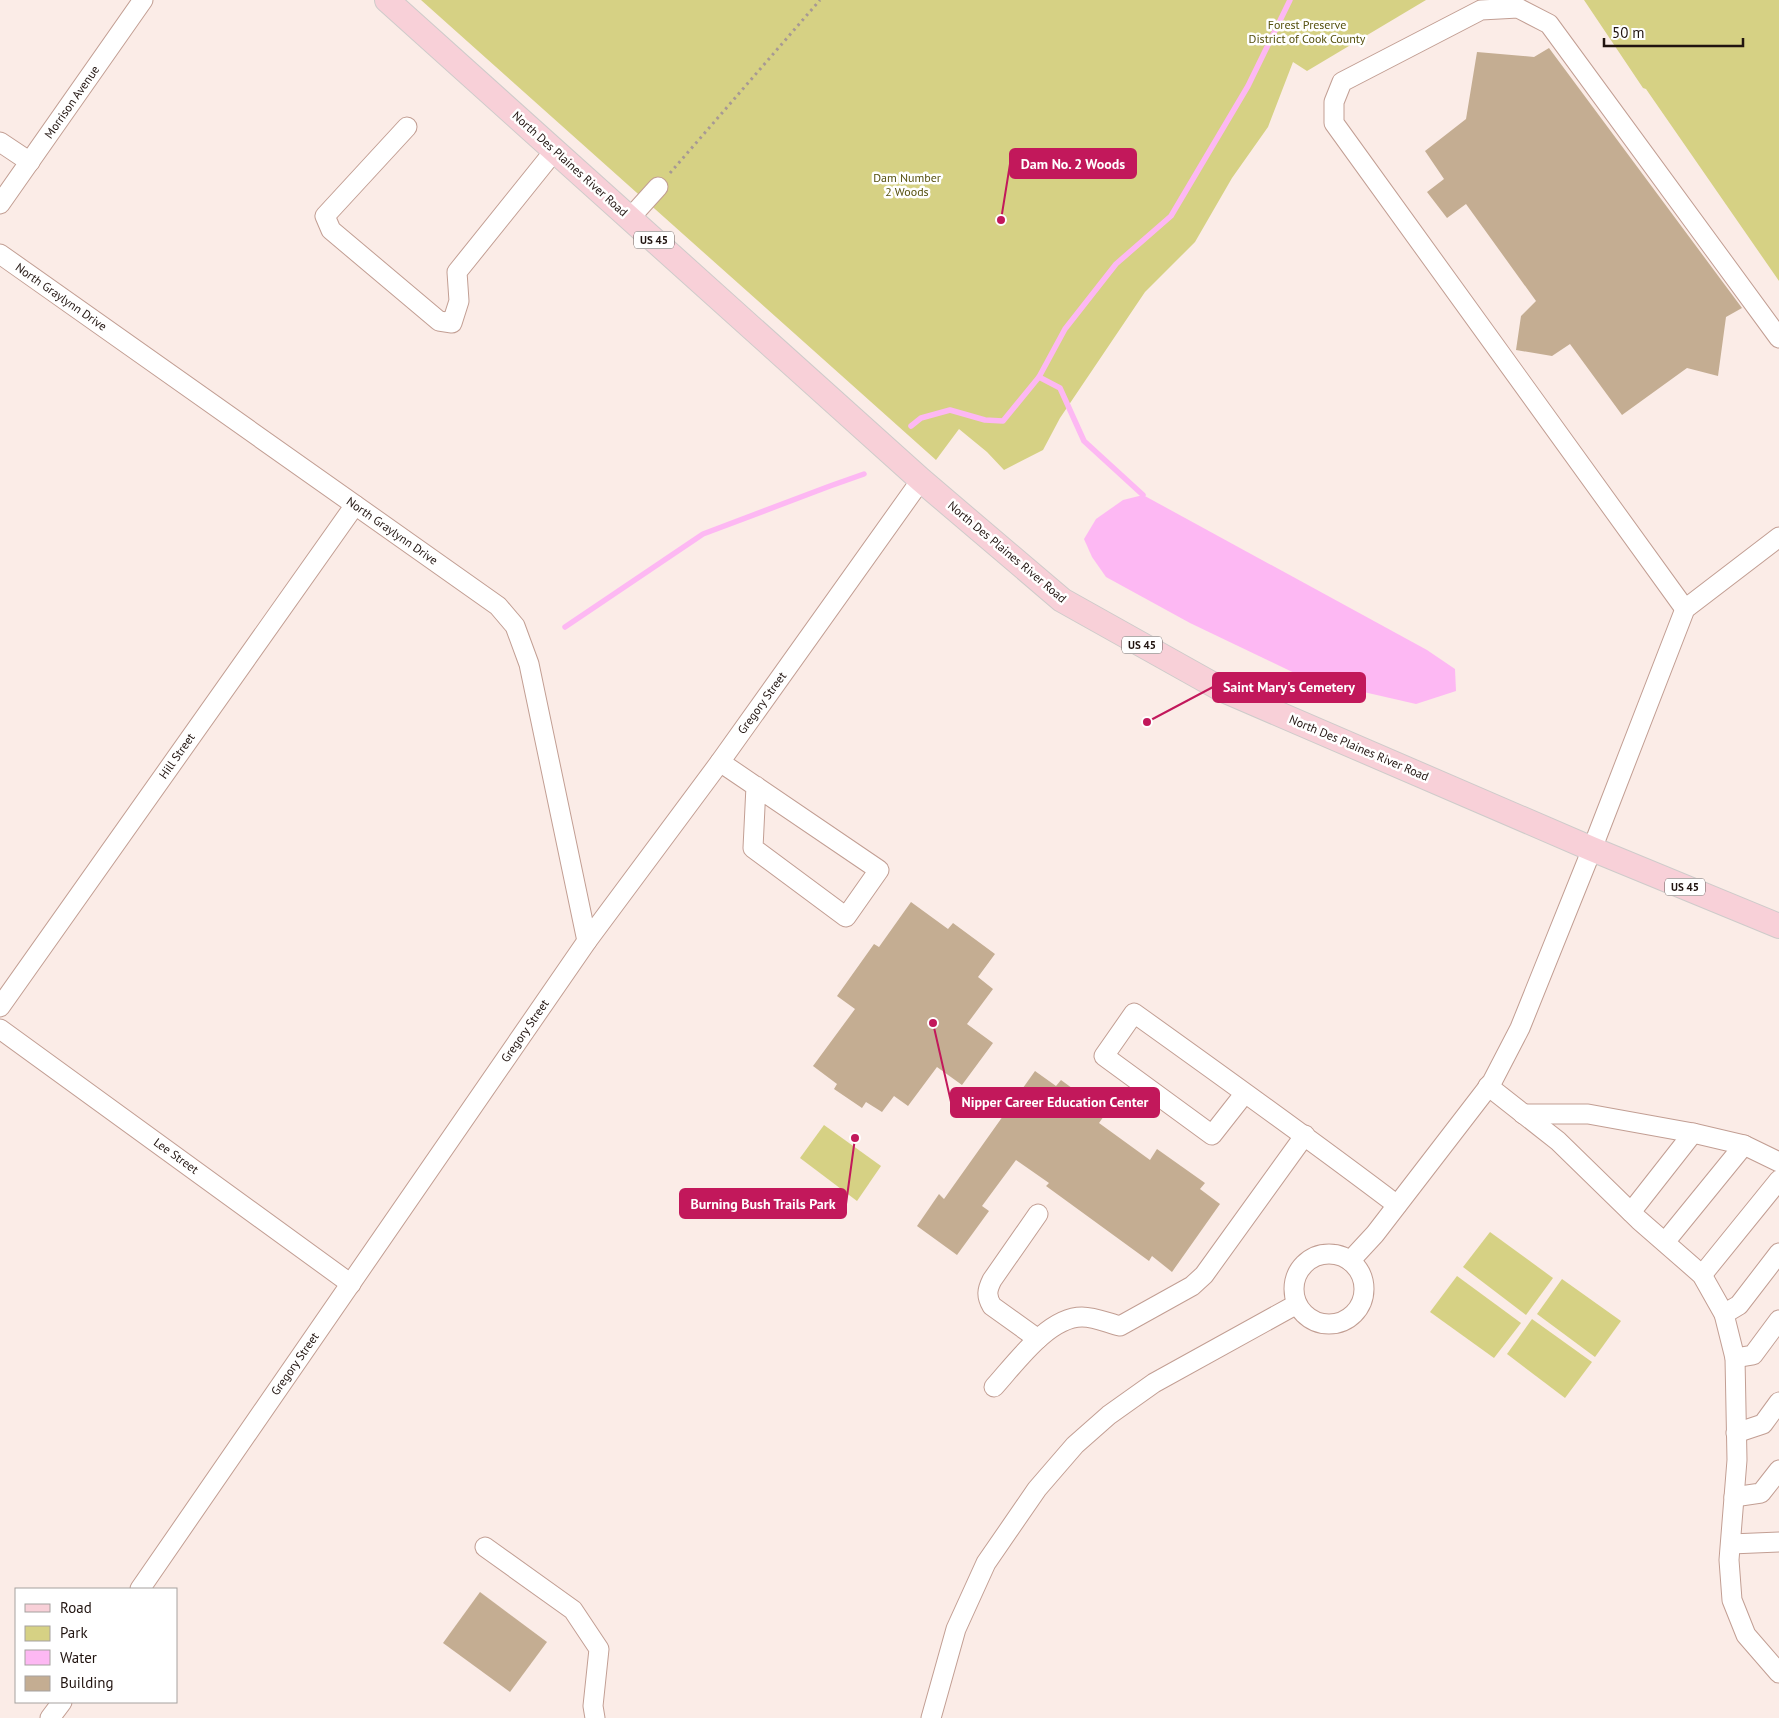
<svg xmlns="http://www.w3.org/2000/svg" width="1779" height="1718" font-family="'PT Sans',sans-serif">
	<rect width="100%" height="100%" fill="#fbece7"/>
	<g fill="#d6d184">
		<path d="M 421,0 L 1426,0 L 1307,71 L 1293,62 L 1268,127 L 1232,178 L 1195,242 L 1145,292 L 1060,418 L 1043,450 L 1004,470 L 987,452 L 959,429 L 936,460 Z"/>
		<path d="M 1584,0 L 1779,0 L 1779,281 L 1646,89 L 1643,88 Z"/>
		<path d="M 824,1125 L 881,1166 L 857,1201 L 800,1158 Z"/>
		<path d="M 1490,1232 L 1553,1278 L 1526,1315 L 1463,1267 Z"/>
		<path d="M 1457,1276 L 1521,1323 L 1494,1358 L 1430,1312 Z"/>
		<path d="M 1562,1279 L 1621,1321 L 1595,1357 L 1537,1314 Z"/>
		<path d="M 1532,1319 L 1592,1362 L 1565,1398 L 1507,1354 Z"/>
	</g>
	<path fill="#fdb8f3" d="M 1143,495 L 1427,650 L 1455,669 L 1456,691 L 1416,704 L 1307,679 L 1190,623 L 1106,577 L 1092,557 L 1084,539 L 1096,519 L 1123,500 Z"/>
	<g fill="none" stroke-linecap="round" stroke-linejoin="round">
		<g stroke="#fdb8f3" stroke-width="5.5">
			<path d="M 1039,377 L 1060,388 L 1084,441 L 1143,495"/>
			<path d="M 911,426 L 921,418 L 950,410 L 985,420 L 1003,421 L 1039,377 L 1065,329 L 1116,264 L 1171,216 L 1248,86 L 1290,0"/>
			<path d="M 565,627 L 703,534 L 830,486 L 864,474"/>
		</g>
	</g>
	<g fill="#c4ad92">
		<path d="M 1549,48 L 1742,308 L 1726,317 L 1718,376 L 1687,368 L 1622,415 L 1570,344 L 1552,356 L 1516,350 L 1521,316 L 1536,301 L 1466,204 L 1447,218 L 1427,192 L 1444,179 L 1425,151 L 1466,119 L 1477,52 L 1534,57 Z"/>
		<path d="M 911,902 L 948,929 L 953,923 L 995,954 L 978,977 L 993,989 L 967,1024 L 993,1043 L 962,1085 L 937,1067 L 908,1106 L 894,1096 L 882,1112 L 866,1102 L 862,1108 L 834,1089 L 837,1084 L 813,1066 L 855,1009 L 837,996 L 874,944 L 879,947 Z"/>
		<path d="M 1035,1071 L 1056,1086 L 1061,1080 L 1106,1113 L 1099,1123 L 1150,1160 L 1157,1149 L 1205,1183 L 1200,1189 L 1220,1204 L 1172,1272 L 1152,1256 L 1149,1261 L 1046,1186 L 1049,1183 L 1016,1160 L 982,1206 L 989,1211 L 957,1255 L 917,1226 L 939,1194 L 944,1199 Z"/>
		<path d="M 480,1592 L 547,1642 L 510,1692 L 443,1643 Z"/>
	</g>
	<g fill="none" stroke-linecap="round" stroke-linejoin="round">
		<g stroke="#c29e93" stroke-width="21">
			<g id="minor">
				<path d="M 407,127 L 325,216 L 331,230 L 439,321 L 452,323 L 459,301 L 457,272 L 555,150"/>
				<path d="M 0,142 L 30,162"/>
				<path d="M 0,204 L 143,0"/>
				<path d="M 630,218 L 658,187"/>
				<path d="M 0,254 L 498,606 L 515,626 L 529,664 L 587,941"/>
				<path d="M 1685,609 L 1334,123 L 1334,102 L 1342,82 L 1481,10 L 1518,8 L 1549,24 L 1779,338"/>
				<path d="M 720,762 L 879,870 L 846,917 L 753,848 L 756,786"/>
				<path d="M 0,1007 L 355,505"/>
				<path d="M 0,1029 L 351,1284"/>
				<path d="M 1488,1086 L 1558,1141 L 1639,1220 L 1702,1275 L 1724,1314 L 1735,1358 L 1737,1460 L 1729,1560 L 1732,1600 L 1746,1635 L 1779,1673"/>
				<path d="M 1245,1093 L 1212,1135 L 1104,1056 L 1134,1013 C 1222,1076 1310,1139 1397,1205"/>
				<path d="M 1523,1114 L 1588,1114 L 1693,1133 L 1744,1145 L 1779,1162"/>
				<path d="M 1631,1212 L 1693,1133"/>
				<path d="M 1038,1214 L 992,1280 C 987,1290 986,1296 992,1306 L 1038,1339"/>
				<path d="M 1665,1242 L 1744,1145"/>
				<circle cx="1329" cy="1289" r="35"/>
				<path d="M 1350,1261 L 1375,1234 L 1492,1082 L 1520,1028 L 1592,849 L 1685,609 L 1779,537"/>
				<path d="M 1702,1275 L 1779,1180"/>
				<path d="M 1724,1314 L 1739,1305 L 1779,1253"/>
				<path d="M 1735,1358 L 1753,1355 L 1779,1320"/>
				<path d="M 994,1387 C 1015,1364 1048,1317 1082,1317 C 1095,1317 1108,1323 1120,1326 L 1192,1286 L 1204,1275 L 1305,1135"/>
				<path d="M 1736,1433 L 1763,1424 L 1779,1402"/>
				<path d="M 1734,1497 L 1761,1493 L 1779,1470"/>
				<path d="M 1731,1544 L 1779,1542"/>
				<path d="M 485,1547 L 573,1610 L 599,1649 L 593,1706 L 595,1718"/>
				<path d="M 140,1589 L 587,941 L 720,762 L 921,480"/>
				<path d="M 50,1718 L 62,1702"/>
				<path d="M 931,1718 L 956,1629 L 986,1563 L 1037,1489 L 1075,1445 L 1109,1415 L 1154,1383 L 1297,1304"/>
			</g>
		</g>
		<g stroke="#cecbca" stroke-width="26">
			<path id="major" d="M 387,0 L 921,480 L 1062,600 L 1221,689 L 1592,849 L 1779,926"/>
		</g>
		<path stroke="#a79994" stroke-width="3" stroke-dasharray="2.5 4" stroke-linecap="butt" d="M 670,173 L 820,0"/>
		<use href="#minor" stroke="#fff" stroke-width="19"/>
		<use href="#major" stroke="#f8d0d8" stroke-width="24"/>
	</g>
	<g text-anchor="middle" stroke-width="5" stroke-linejoin="round" paint-order="stroke">
		<g fill="#fff" stroke="#645a58" stroke-width="1">
			<rect x="634" y="231.5" width="40" height="17" rx="4"/>
			<rect x="1122" y="636.5" width="40" height="17" rx="4"/>
			<rect x="1665" y="878.5" width="40" height="17" rx="4"/>
		</g>
		<g font-size="11" font-weight="bold" fill="#211410">
			<text x="654" y="244">US 45</text>
			<text x="1142" y="649">US 45</text>
			<text x="1685" y="891">US 45</text>
		</g>
		<g font-size="12" fill="#56510f" stroke="#fff">
			<text x="1307" y="29">Forest Preserve<tspan x="1307" dy="14">District of Cook County</tspan></text>
			<text x="907" y="182">Dam Number<tspan x="907" dy="14">2 Woods</tspan></text>
		</g>
		<g font-size="12" fill="#211410" stroke="#fff">
			<text transform="translate(72 102) rotate(-55)" y="4">Morrison Avenue</text>
			<text transform="translate(570 164) rotate(42)" y="4">North Des Plaines River Road</text>
			<text transform="translate(61 297) rotate(35)" y="4">North Graylynn Drive</text>
			<text transform="translate(392 531) rotate(35)" y="4">North Graylynn Drive</text>
			<text transform="translate(1007 552) rotate(40)" y="4">North Des Plaines River Road</text>
			<text transform="translate(762 703) rotate(-54)" y="4">Gregory Street</text>
			<text transform="translate(1359 748) rotate(23)" y="4">North Des Plaines River Road</text>
			<text transform="translate(177 756) rotate(-55)" y="4">Hill Street</text>
			<text transform="translate(525 1031) rotate(-55)" y="4">Gregory Street</text>
			<text transform="translate(176 1156) rotate(36)" y="4">Lee Street</text>
			<text transform="translate(295 1364) rotate(-55)" y="4">Gregory Street</text>
		</g>
	</g>
	<path fill="none" stroke="#c2185b" stroke-width="2" d="M1001 220L1010 164M1147 722L1213 687M933 1023L951 1102M855 1138L846 1204"/>
	<g fill="#c2185b" stroke="#fff" stroke-width="2">
		<circle cx="1001" cy="220" r="5"/>
		<circle cx="1147" cy="722" r="5"/>
		<circle cx="933" cy="1023" r="5"/>
		<circle cx="855" cy="1138" r="5"/>
	</g>
	<g fill="#c2185b" stroke="#c2185b" stroke-width="2">
		<rect x="1010" y="149" width="126" height="29" rx="5"/>
		<rect x="1213" y="673" width="152" height="29" rx="5"/>
		<rect x="951" y="1088" width="208" height="29" rx="5"/>
		<rect x="680" y="1189" width="166" height="29" rx="5"/>
	</g>
	<g font-size="14" text-anchor="middle" font-weight="bold" fill="#fff">
		<text x="1073" y="169">Dam No. 2 Woods</text>
		<text x="1289" y="692">Saint Mary's Cemetery</text>
		<text x="1055" y="1107">Nipper Career Education Center</text>
		<text x="763" y="1209">Burning Bush Trails Park</text>
	</g>
	<rect x="15" y="1588" width="162" height="115" fill="#ffffff" stroke="#a6a19f"/>
	<rect x="25" y="1604" width="25" height="8" fill="#f8d0d8" stroke="#a6a19f"/>
	<text x="60" y="1613" font-size="15" fill="#211410">Road</text>
	<rect x="25" y="1626" width="25" height="15" fill="#d6d184" stroke="#a6a19f"/>
	<text x="60" y="1638" font-size="15" fill="#211410">Park</text>
	<rect x="25" y="1650" width="25" height="15" fill="#fdb8f3" stroke="#a6a19f"/>
	<text x="60" y="1663" font-size="15" fill="#211410">Water</text>
	<rect x="25" y="1676" width="25" height="15" fill="#c4ad92" stroke="#a6a19f"/>
	<text x="60" y="1688" font-size="15" fill="#211410">Building</text>
	<path d="M1604 38v8h139v-8" fill="none" stroke="#211410" stroke-width="2.5"/>
	<text x="1612" y="38" font-size="15" fill="#211410" stroke="#ffffff" stroke-width="4" paint-order="stroke">50 m</text>
</svg>
